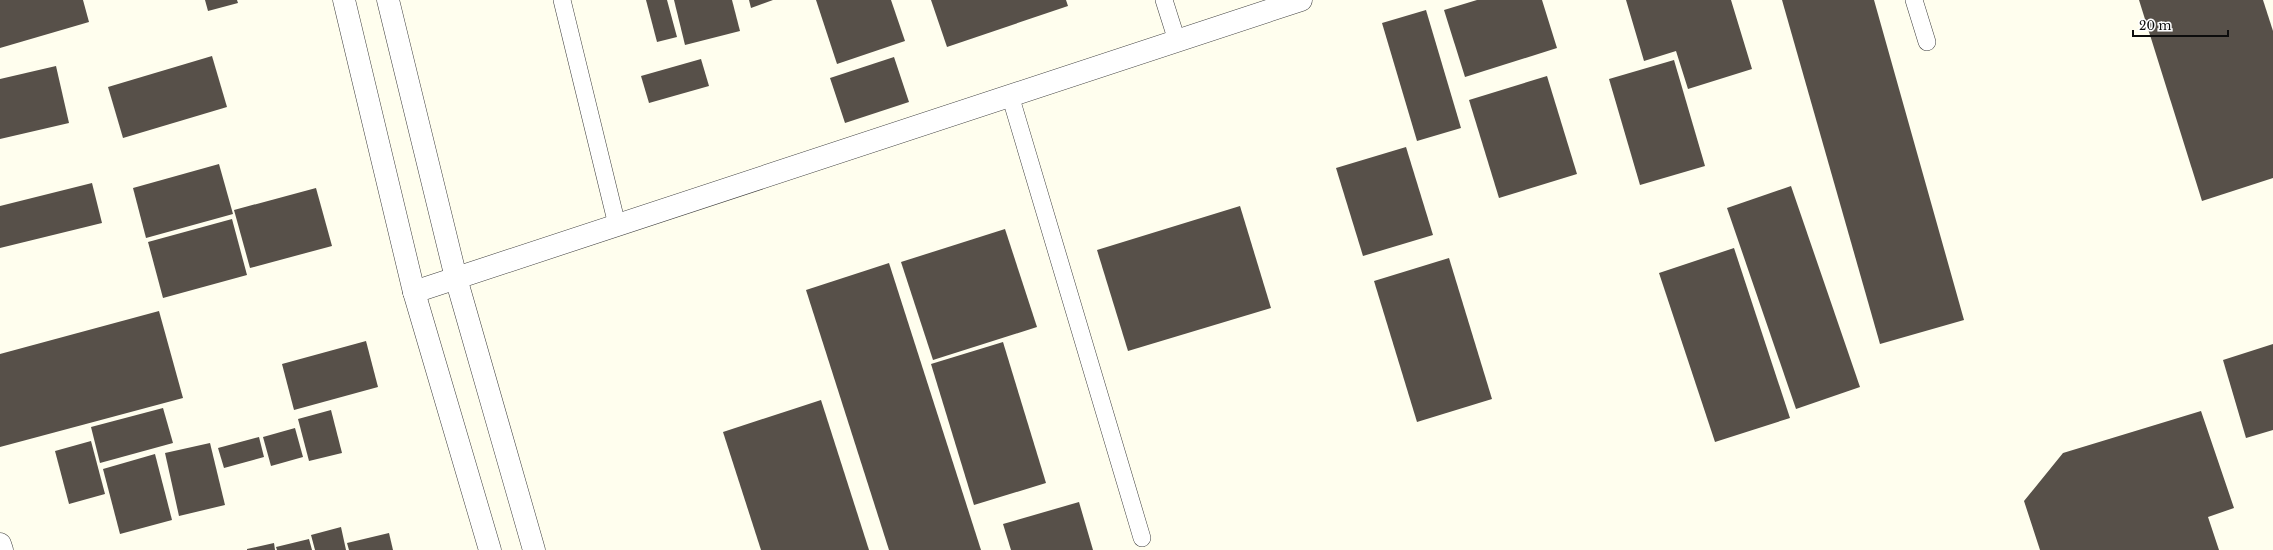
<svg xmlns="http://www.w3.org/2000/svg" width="2273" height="550" font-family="'Libre Baskerville',serif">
	<rect width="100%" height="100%" fill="#fffeee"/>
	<g fill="#575049">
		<path d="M 0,0 L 83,0 L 89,22 L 0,48 Z"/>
		<path d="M 205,0 L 237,0 L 238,3 L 208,11 Z"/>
		<path d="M 646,0 L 667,0 L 677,37 L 657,42 Z"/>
		<path d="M 674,0 L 732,0 L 740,31 L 685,45 Z"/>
		<path d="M 749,0 L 773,0 L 751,8 Z"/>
		<path d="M 816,0 L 891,0 L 905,41 L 837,64 Z"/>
		<path d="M 931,0 L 1066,0 L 1068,6 L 947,47 Z"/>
		<path d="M 1477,0 L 1542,0 L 1557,48 L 1465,77 L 1444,10 Z"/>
		<path d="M 1626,0 L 1731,0 L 1752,69 L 1688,89 L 1676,51 L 1644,61 Z"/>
		<path d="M 1782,0 L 1874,0 L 1964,320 L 1880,344 Z"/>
		<path d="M 2139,0 L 2263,0 L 2273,31 L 2273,178 L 2202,201 Z"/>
		<path d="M 1426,10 L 1461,128 L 1417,141 L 1382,23 Z"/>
		<path d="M 212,56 L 227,107 L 123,138 L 108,87 Z"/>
		<path d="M 894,57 L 909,102 L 845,123 L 830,78 Z"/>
		<path d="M 701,59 L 709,86 L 649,103 L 641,76 Z"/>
		<path d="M 1674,60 L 1705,166 L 1640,185 L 1609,79 Z"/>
		<path d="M 56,66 L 69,123 L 0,139 L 0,79 Z"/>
		<path d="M 1547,76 L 1577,174 L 1499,198 L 1469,100 Z"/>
		<path d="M 1406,147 L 1433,235 L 1363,256 L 1336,168 Z"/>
		<path d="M 219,164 L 233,214 L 146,238 L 133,188 Z"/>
		<path d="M 92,183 L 102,223 L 0,248 L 0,206 Z"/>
		<path d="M 1791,186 L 1860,387 L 1796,409 L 1727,208 Z"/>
		<path d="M 316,188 L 332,246 L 250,268 L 234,210 Z"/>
		<path d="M 1240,206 L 1271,308 L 1128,351 L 1097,250 Z"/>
		<path d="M 232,219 L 247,275 L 163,298 L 148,242 Z"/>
		<path d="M 1005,229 L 1037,327 L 933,360 L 901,262 Z"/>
		<path d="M 1734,248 L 1790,418 L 1715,442 L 1659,273 Z"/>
		<path d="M 1449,258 L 1492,399 L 1417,422 L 1374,281 Z"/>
		<path d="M 889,263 L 981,550 L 889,550 L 806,290 Z"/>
		<path d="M 159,311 L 183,398 L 0,447 L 0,354 Z"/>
		<path d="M 366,341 L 378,387 L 294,410 L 282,364 Z"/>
		<path d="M 1003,342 L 1046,483 L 974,505 L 931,364 Z"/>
		<path d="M 2273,344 L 2273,430 L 2246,438 L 2223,360 Z"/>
		<path d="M 821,400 L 869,550 L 761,550 L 723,432 Z"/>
		<path d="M 163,408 L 173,443 L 100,463 L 91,427 Z"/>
		<path d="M 331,410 L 342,453 L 309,461 L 298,419 Z"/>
		<path d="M 2201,411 L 2234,508 L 2208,517 L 2219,550 L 2040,550 L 2024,501 L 2063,453 Z"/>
		<path d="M 295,428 L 303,457 L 271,466 L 263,437 Z"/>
		<path d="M 259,437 L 264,457 L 224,468 L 218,448 Z"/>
		<path d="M 91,441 L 105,494 L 69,504 L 55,451 Z"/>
		<path d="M 210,443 L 225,505 L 179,516 L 165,453 Z"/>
		<path d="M 155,454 L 172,520 L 120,534 L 103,469 Z"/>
		<path d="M 1079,502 L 1093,550 L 1011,550 L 1003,524 Z"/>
		<path d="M 341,527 L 346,550 L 315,550 L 311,535 Z"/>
		<path d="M 389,533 L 393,550 L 349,550 L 347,543 Z"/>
		<path d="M 309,539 L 312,550 L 277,550 L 276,547 Z"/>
		<path d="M 274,543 L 275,550 L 247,550 L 247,549 Z"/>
	</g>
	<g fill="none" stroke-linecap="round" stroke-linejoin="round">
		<g stroke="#404040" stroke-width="18">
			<g id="service">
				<path d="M 562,0 L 617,225"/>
				<path d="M 1164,0 L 1177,41"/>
				<path d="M 1914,0 L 1927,42"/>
				<path d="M 1010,95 L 1142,538"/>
			</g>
		</g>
		<g stroke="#404040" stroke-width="23">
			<g id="minor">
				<path d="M 414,292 L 1301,0"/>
				<path d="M 0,544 L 2,550"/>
			</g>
		</g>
		<g stroke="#404040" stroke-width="23">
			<g id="tertiary">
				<path d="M 344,0 L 414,292 L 490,550"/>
				<path d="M 388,0 L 456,278 L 534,550"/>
			</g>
		</g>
		<use href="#service" stroke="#fff" stroke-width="17"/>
		<use href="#minor" stroke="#fff" stroke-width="22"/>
		<use href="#tertiary" stroke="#fff" stroke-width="22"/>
	</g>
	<path d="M2133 30v6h95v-6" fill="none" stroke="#0d0d0d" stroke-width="2"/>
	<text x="2139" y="30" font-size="12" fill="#0d0d0d" stroke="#ffffff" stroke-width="3" paint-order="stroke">20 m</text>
</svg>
